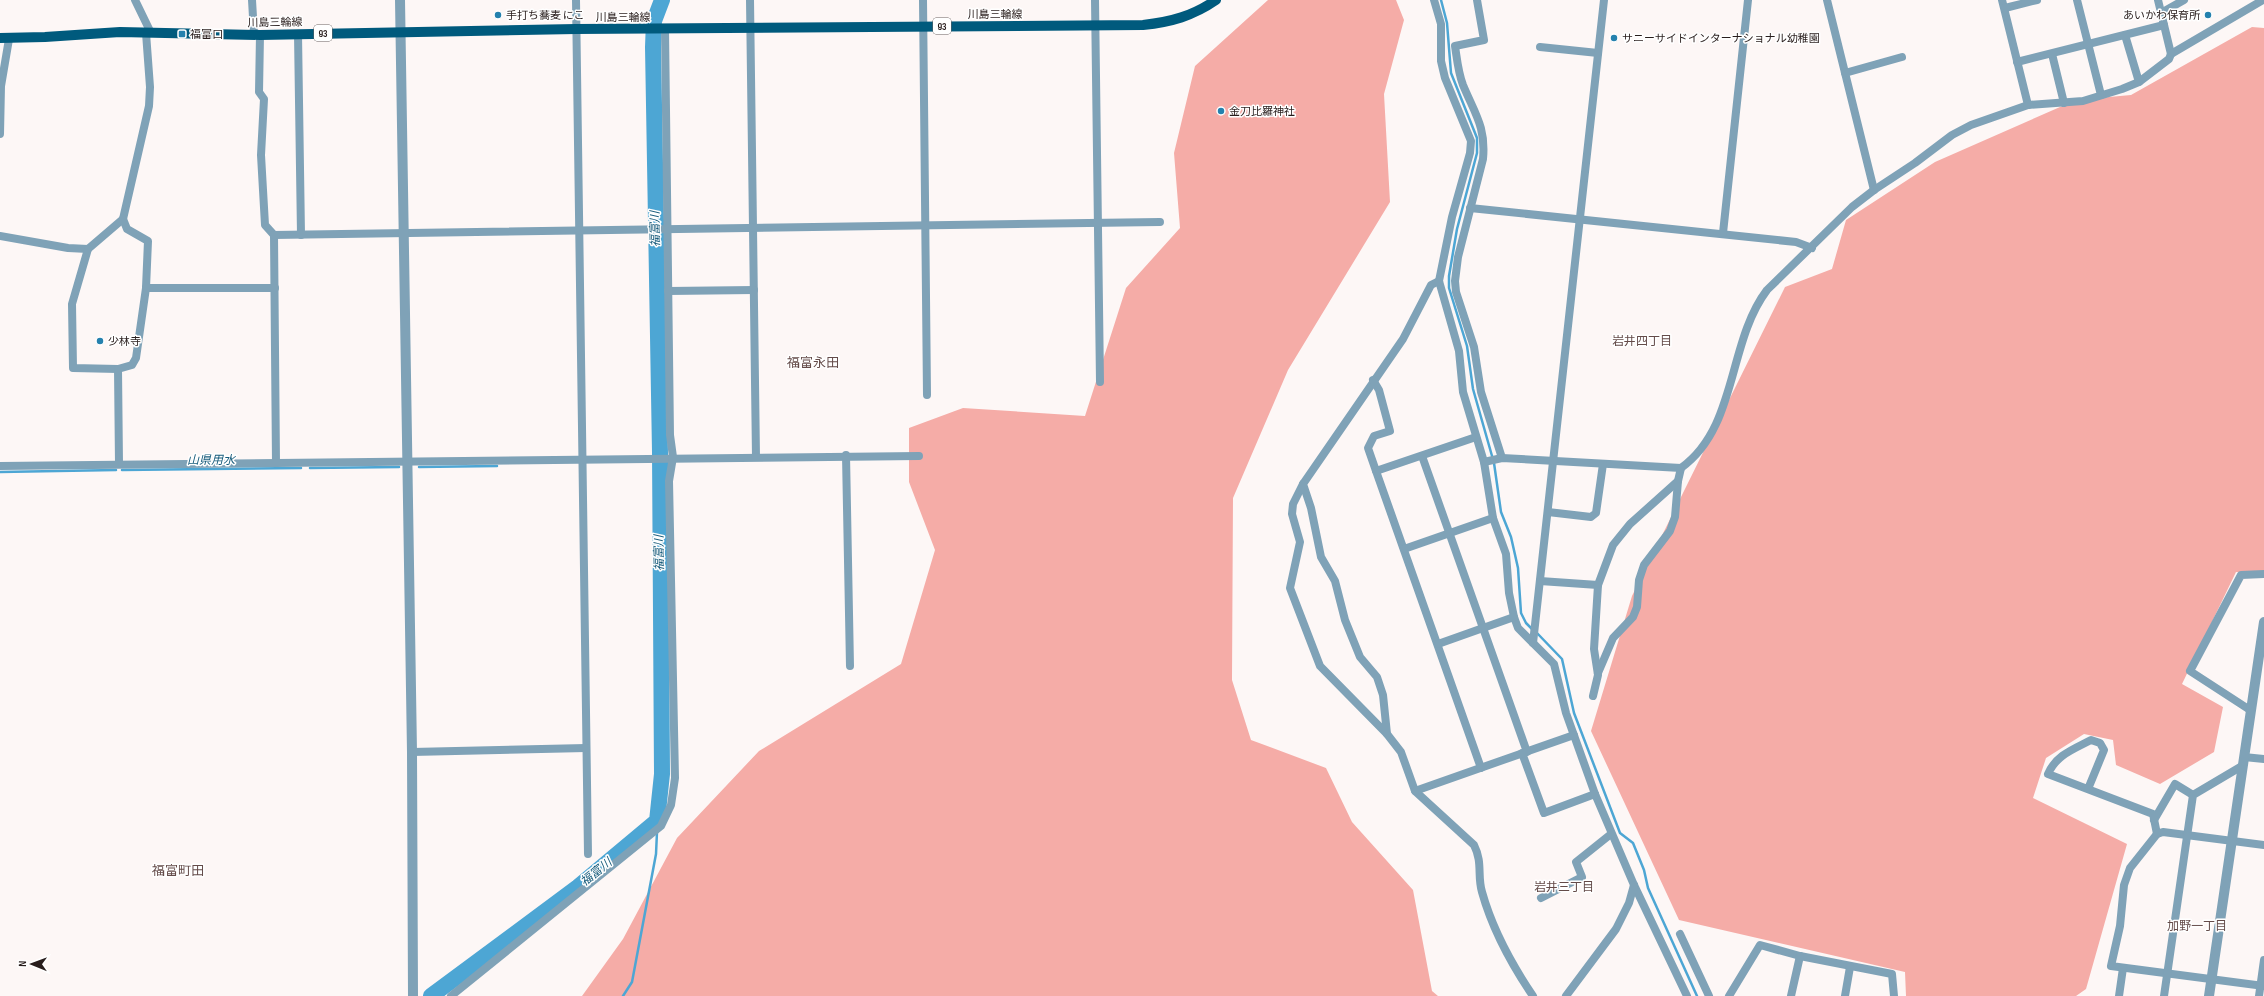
<svg xmlns="http://www.w3.org/2000/svg" width="2264" height="996" font-family="'Sofia Sans Condensed','Noto Sans JP',sans-serif">
	<rect width="100%" height="100%" fill="#fdf7f6"/>
	<g fill="#f5aca7">
		<path d="M 1268,0 L 1396,0 L 1404,20 L 1384,94 L 1390,202 L 1288,370 L 1233,498 L 1232,680 L 1251,740 L 1326,768 L 1352,822 L 1413,890 L 1432,991 L 1438,996 L 582,996 L 623,939 L 677,838 L 759,751 L 901,664 L 935,550 L 909,482 L 909,428 L 963,408 L 1085,416 L 1126,288 L 1180,228 L 1174,153 L 1195,66 Z"/>
		<path d="M 2252,27 L 2264,28 L 2264,575 L 2236,572 L 2182,684 L 2223,707 L 2214,752 L 2160,784 L 2116,765 L 2113,740 L 2084,734 L 2046,758 L 2033,798 L 2127,844 L 2086,989 L 2076,996 L 1906,996 L 1905,972 L 1679,920 L 1591,731 L 1632,596 L 1785,287 L 1832,269 L 1846,220 L 1935,162 L 2076,100 L 2131,95 Z"/>
	</g>
	<g fill="none" stroke-linecap="round" stroke-linejoin="round">
		<g stroke="#4da6d4" stroke-width="2.5">
			<path d="M 1441,0 L 1447,23 L 1451,73 L 1477,138 L 1477,153 L 1457,229 L 1449,276 L 1449,288 L 1467,346 L 1473,389 L 1494,463 L 1501,512 L 1511,537 L 1518,568 L 1521,613 L 1526,623 L 1532,629"/>
			<path d="M 419,467 L 497,466"/>
			<path d="M 310,468 L 399,467"/>
			<path d="M 122,470 L 301,468"/>
			<path d="M 0,472 L 116,470"/>
			<path d="M 1536,632 L 1562,659 L 1574,713 L 1620,833 L 1633,843 L 1644,870 L 1648,888 L 1697,996"/>
			<path d="M 657,827 L 657,821"/>
			<path d="M 623,996 L 632,982 L 656,854 L 657,832"/>
		</g>
		<path stroke="#4da6d4" stroke-width="16" d="M 431,996 L 578,887 L 657,821 L 662,774 L 660,452 L 653,47 L 654,21 L 662,0"/>
		<g stroke="#7fa2b7" stroke-width="8">
			<path d="M 135,0 L 151,33"/>
			<path d="M 252,0 L 254,34"/>
			<path d="M 576,0 L 588,854"/>
			<path d="M 750,0 L 756,457"/>
			<path d="M 923,0 L 927,395"/>
			<path d="M 1095,0 L 1100,382"/>
			<path d="M 1434,0 L 1441,24 L 1441,61 L 1445,78 L 1471,141 L 1470,153 L 1452,217 L 1439,281 L 1459,351 L 1463,392 L 1484,462 L 1493,518 L 1506,554 L 1509,593 L 1514,617 L 1518,628 L 1554,664 L 1566,713 L 1595,794 L 1634,885 L 1687,996"/>
			<path d="M 1477,0 L 1484,40 L 1455,46 C 1457,59 1458,72 1463,85 C 1475,114 1486,127 1483,159 L 1458,257 L 1455,281 L 1456,292 L 1474,347 L 1481,392 L 1502,458"/>
			<path d="M 1827,0 L 1874,190"/>
			<path d="M 2002,0 L 2028,105"/>
			<path d="M 2077,0 L 2101,95"/>
			<path d="M 2005,8 L 2037,0"/>
			<path d="M 2161,13 L 2184,0"/>
			<path d="M 298,34 L 301,235"/>
			<path d="M 260,35 L 259,92 L 264,99 L 261,155 L 265,225 L 274,235 L 276,463"/>
			<path d="M 2125,35 L 2139,82"/>
			<path d="M 1540,47 L 1598,53"/>
			<path d="M 2052,54 L 2064,103"/>
			<path d="M 2171,54 L 2263,0"/>
			<path d="M 2017,62 L 2164,25"/>
			<path d="M 1845,73 L 1902,57"/>
			<path d="M 0,134 L 1,86 L 9,39"/>
			<path d="M 1470,208 L 1796,242 L 1812,248"/>
			<path d="M 1723,233 L 1748,0"/>
			<path d="M 274,235 L 1160,222"/>
			<path d="M 0,236 L 68,248 L 88,249 L 123,219 L 149,106 L 150,87 L 146,33"/>
			<path d="M 88,249 L 72,304 L 73,368 L 118,369"/>
			<path d="M 1439,281 L 1431,285 L 1403,339 L 1303,484 L 1311,508 L 1321,557 L 1335,581 L 1345,620 L 1360,657 L 1377,677 L 1383,695 L 1387,734 L 1401,752 L 1415,791 L 1474,845 C 1483,863 1477,875 1482,892 C 1492,928 1512,965 1533,996"/>
			<path d="M 146,288 L 275,288"/>
			<path d="M 668,291 L 754,290"/>
			<path d="M 1373,380 L 1379,390 L 1390,431 L 1374,436 L 1368,448 L 1376,471"/>
			<path d="M 1476,437 L 1376,471 L 1481,768"/>
			<path d="M 846,455 L 850,666"/>
			<path d="M 1422,456 L 1527,752"/>
			<path d="M 1484,462 L 1502,458 L 1681,468 C 1738,427 1727,343 1767,290 L 1852,207 L 1874,190 L 1915,163 L 1952,135 L 1971,125 L 2028,105 L 2083,101 L 2122,89 L 2139,82 L 2169,59 L 2171,54 L 2158,0"/>
			<path d="M 119,464 L 118,369 L 132,365 L 136,358 L 146,288 L 148,241 L 127,229 L 123,219"/>
			<path d="M 0,466 L 919,456"/>
			<path d="M 1303,484 L 1293,504 L 1292,514 L 1300,542 L 1290,588 L 1320,666 L 1387,734"/>
			<path d="M 1548,512 L 1591,517 L 1596,513 L 1603,464"/>
			<path d="M 1404,549 L 1493,518"/>
			<path d="M 1540,581 L 1598,585"/>
			<path d="M 1533,643 L 1604,0"/>
			<path d="M 1438,644 L 1514,617"/>
			<path d="M 1598,673 L 1613,638 L 1633,617 L 1637,607 L 1639,580 L 1644,565 L 1670,531 L 1675,517 L 1678,481"/>
			<path d="M 1593,696 L 1598,675 L 1594,649 L 1598,585 L 1613,545 L 1630,524 L 1678,481 L 1681,468"/>
			<path d="M 2250,710 L 2190,671 L 2241,575 L 2264,574"/>
			<path d="M 412,752 L 586,748"/>
			<path d="M 1522,753 L 1544,813 L 1595,794"/>
			<path d="M 2244,757 L 2264,759"/>
			<path d="M 2088,789 L 2104,750 L 2100,743 L 2091,740 C 2074,749 2056,755 2048,774 L 2153,814 L 2157,834"/>
			<path d="M 1415,791 L 1574,735"/>
			<path d="M 2154,820 L 2175,784 L 2193,795"/>
			<path d="M 2264,845 L 2163,832 L 2157,834 L 2130,868 L 2124,885 L 2120,926 L 2111,966 L 2264,986"/>
			<path d="M 1541,898 L 1582,877 L 1576,862 L 1611,834"/>
			<path d="M 1680,934 L 1709,996"/>
			<path d="M 451,996 L 661,826 L 671,805 L 675,778 L 669,481 L 673,457 L 670,435 L 665,29"/>
			<path d="M 1566,996 L 1616,929 L 1629,903 L 1634,885"/>
			<path d="M 1729,996 L 1760,945 L 1800,956 L 1892,974 L 1894,996"/>
			<path d="M 1791,996 L 1800,956"/>
			<path d="M 1845,996 L 1850,967"/>
			<path d="M 2119,996 L 2123,968"/>
			<path d="M 2164,996 L 2193,795 L 2242,766"/>
			<path d="M 2259,996 L 2264,960"/>
		</g>
		<g stroke="#7fa2b7" stroke-width="10">
			<path d="M 400,0 L 412,752 L 413,996"/>
			<path d="M 2209,996 L 2264,622"/>
		</g>
		<path stroke="#005a7d" stroke-width="10" d="M 0,38 L 45,37 L 120,32 L 260,35 L 576,29 L 1143,25 C 1171,22 1193,16 1216,0"/>
	</g>
	<g fill="#2481ae" stroke="#fff" stroke-width="1.5">
		<circle cx="498" cy="15" r="4"/>
		<circle cx="2208" cy="15" r="4"/>
		<rect x="178" y="30" width="8" height="8" rx="2"/>
		<circle cx="1614" cy="38" r="4"/>
		<circle cx="1221" cy="111" r="4"/>
		<circle cx="100" cy="341" r="4"/>
	</g>
	<g text-anchor="middle" stroke-width="3" stroke-linejoin="round" paint-order="stroke">
		<g fill="#fff" stroke="#686160" stroke-width="1">
			<rect x="933" y="18" width="18" height="16" rx="3"/>
			<rect x="314" y="25" width="18" height="16" rx="3"/>
		</g>
		<g font-size="10" font-weight="bold" fill="#281d1c">
			<text x="942" y="30">93</text>
			<text x="323" y="37">93</text>
		</g>
		<g font-size="11" fill="#281d1c" stroke="#fff">
			<text x="995" y="18">川島三輪線</text>
			<text x="623" y="21">川島三輪線</text>
			<text transform="translate(275 22) rotate(-1)" y="4">川島三輪線</text>
		</g>
		<g font-size="11" fill="#281d1c" stroke="#fff" text-anchor="start">
			<text x="506" y="19">手打ち蕎麦 にこ</text>
			<text x="2200" y="19" text-anchor="end">あいかわ保育所</text>
			<text x="190" y="38">福富口</text>
			<text x="1622" y="42">サニーサイドインターナショナル幼稚園</text>
			<text x="1229" y="115">金刀比羅神社</text>
			<text x="108" y="345">少林寺</text>
		</g>
		<g font-size="12" font-style="italic" fill="#175b7b" stroke="#fff">
			<text transform="translate(655 229) rotate(-91)" y="4">福富川</text>
			<text x="211" y="464">山県用水</text>
			<text transform="translate(659 553) rotate(-91)" y="4">福富川</text>
			<text transform="translate(596 872) rotate(-39)" y="4">福富川</text>
		</g>
		<g font-size="12" fill="#644b49" stroke="#fff">
			<text x="1642" y="345">岩井四丁目</text>
			<text x="1564" y="891">岩井三丁目</text>
			<text x="2197" y="930">加野一丁目</text>
		</g>
		<g font-size="13" fill="#644b49" stroke="#fff">
			<text x="813" y="367">福富永田</text>
			<text x="178" y="875">福富町田</text>
		</g>
	</g>
	<g transform="translate(32 964) rotate(271)" stroke="#ffffff" stroke-width="3" paint-order="stroke">
	<path d="M0-3L7 15L0 10L-7 15Z" fill="#281d1c"/>
	<text y="-6" font-size="11" font-weight="bold" text-anchor="middle" fill="#281d1c">N</text>
	</g>
</svg>
